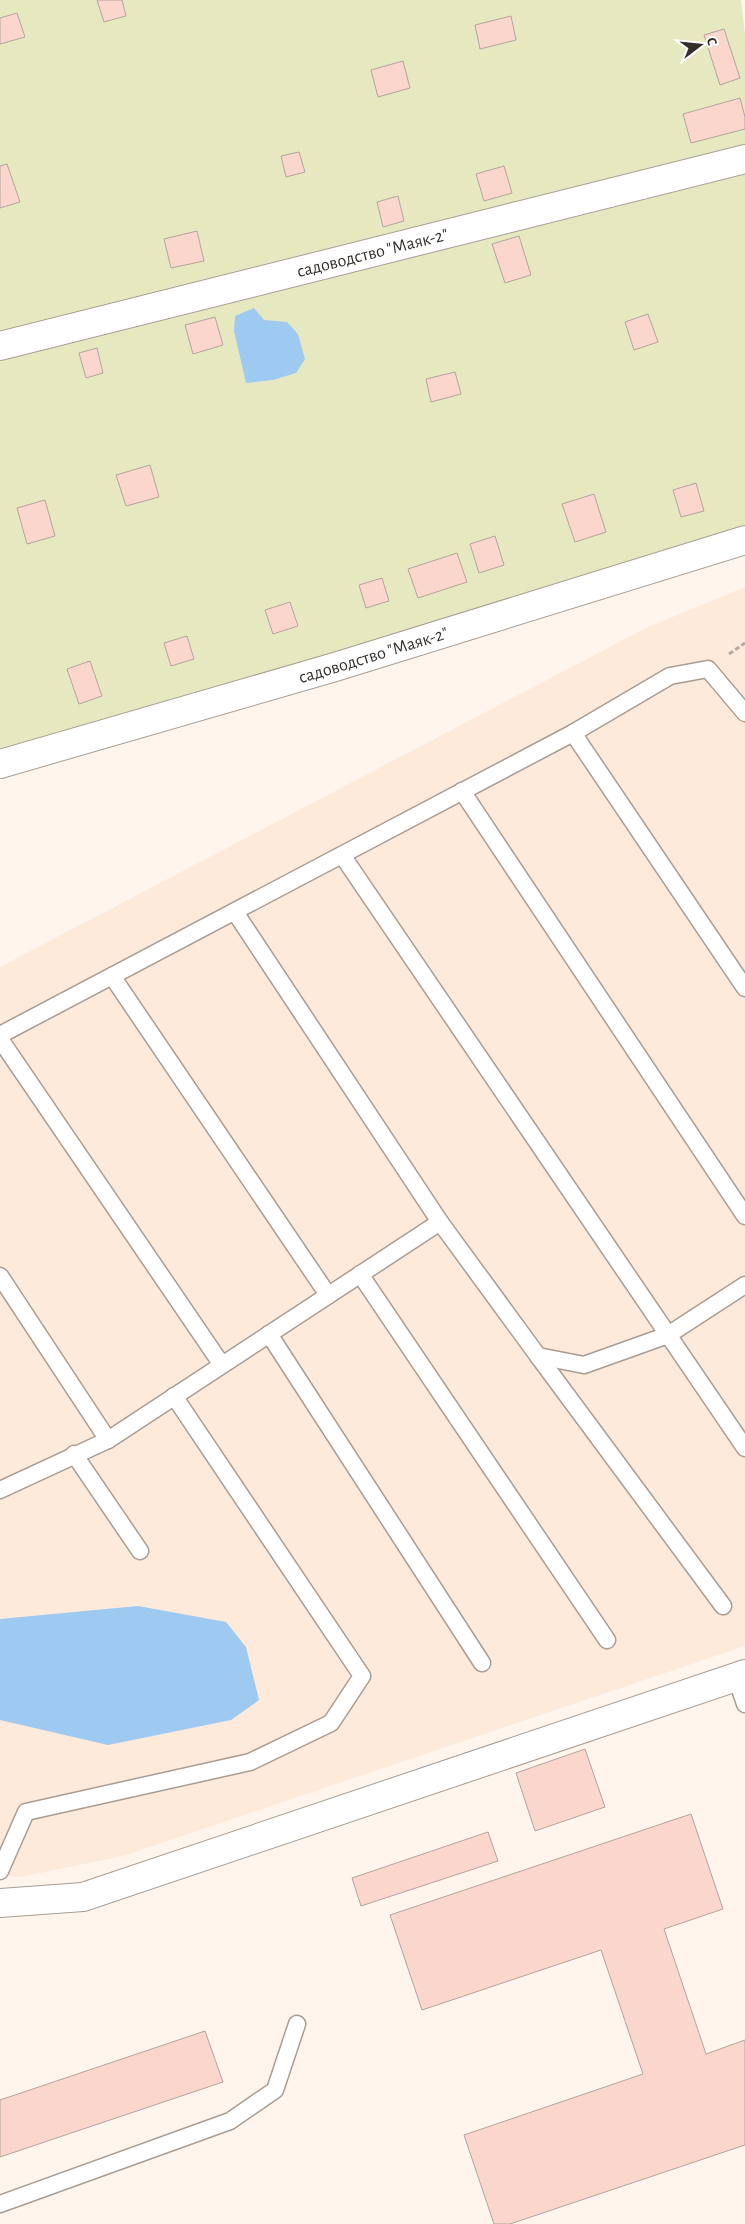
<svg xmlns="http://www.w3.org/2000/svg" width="745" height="2224" font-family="'Alegreya Sans',sans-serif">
	<rect width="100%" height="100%" fill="#fff5ec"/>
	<path fill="#fdeada" d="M 745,587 L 745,1646 L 123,1856 L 20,1877 L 0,1876 L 0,967 L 646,628 Z"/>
	<path fill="#e6e9c0" d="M 0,0 L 741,0 L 745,34 L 745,542 L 0,759 Z"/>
	<g fill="#9ec9f1">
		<path d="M 254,308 L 264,320 L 287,322 L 298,334 L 305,359 L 296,373 L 273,380 L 246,383 L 234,331 L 235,316 Z"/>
		<path d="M 138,1606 L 226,1622 L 246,1647 L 259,1700 L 231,1720 L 108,1745 L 0,1720 L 0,1619 Z"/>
	</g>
	<g fill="#fbd6cc" stroke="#b3a39e">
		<path d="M 97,0 L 122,0 L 126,16 L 104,22 Z"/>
		<path d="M 17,13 L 25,37 L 0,44 L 0,18 Z"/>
		<path d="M 511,16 L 516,40 L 480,49 L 475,25 Z"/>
		<path d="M 724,29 L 740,78 L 720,85 L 704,35 Z"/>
		<path d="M 403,61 L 410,88 L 378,97 L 371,70 Z"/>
		<path d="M 740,98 L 745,117 L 745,129 L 691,143 L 683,114 Z"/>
		<path d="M 299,152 L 305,172 L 286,177 L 281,156 Z"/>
		<path d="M 7,164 L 20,202 L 0,208 L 0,166 Z"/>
		<path d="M 504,166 L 512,193 L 484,201 L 476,174 Z"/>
		<path d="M 398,196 L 404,221 L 383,227 L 377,202 Z"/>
		<path d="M 197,231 L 204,261 L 171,268 L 164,239 Z"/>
		<path d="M 519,236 L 531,275 L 505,283 L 492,244 Z"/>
		<path d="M 648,314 L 658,342 L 634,350 L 625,322 Z"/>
		<path d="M 215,317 L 223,345 L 193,354 L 185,325 Z"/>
		<path d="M 97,348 L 103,373 L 86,378 L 79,353 Z"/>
		<path d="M 455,372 L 461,394 L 431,402 L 426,379 Z"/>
		<path d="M 150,465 L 159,497 L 126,506 L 116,475 Z"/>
		<path d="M 696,483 L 704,511 L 681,517 L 673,490 Z"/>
		<path d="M 594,494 L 606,532 L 575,542 L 562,504 Z"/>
		<path d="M 45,500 L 55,536 L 27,544 L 17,508 Z"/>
		<path d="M 495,536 L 504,565 L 479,573 L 470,544 Z"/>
		<path d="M 457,553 L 467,582 L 418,598 L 408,569 Z"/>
		<path d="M 382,578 L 389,601 L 366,608 L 359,585 Z"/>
		<path d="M 290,602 L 298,626 L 273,634 L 265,610 Z"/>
		<path d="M 187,636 L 194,659 L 171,666 L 164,643 Z"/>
		<path d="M 90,661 L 102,696 L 79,704 L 67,669 Z"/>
		<path d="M 585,1749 L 605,1807 L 535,1831 L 516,1773 Z"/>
		<path d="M 691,1814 L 723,1909 L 664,1929 L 706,2054 L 745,2040 L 745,2145 L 510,2224 L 494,2224 L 464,2135 L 643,2074 L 601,1950 L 422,2010 L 390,1915 Z"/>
		<path d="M 488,1832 L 498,1861 L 361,1906 L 352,1878 Z"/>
		<path d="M 205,2031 L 223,2082 L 0,2157 L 0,2100 Z"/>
	</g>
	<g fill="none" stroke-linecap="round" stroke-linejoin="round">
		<g stroke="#a99d93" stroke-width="19">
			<g id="service">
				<path d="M 573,733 L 745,988"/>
				<path d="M 462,791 L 745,1216"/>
				<path d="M 342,855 L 745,1448"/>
				<path d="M 235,912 L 440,1222 L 538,1356 L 584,1365 L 668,1335 L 745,1285"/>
				<path d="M 112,976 L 328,1295"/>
				<path d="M 0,1035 L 573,733 L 670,676 L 708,669 L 745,713"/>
				<path d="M 0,1039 L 222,1365"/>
				<path d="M 360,1274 L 607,1640"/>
				<path d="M 0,1276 L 108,1440"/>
				<path d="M 269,1334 L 482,1663"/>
				<path d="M 538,1356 L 723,1606"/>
				<path d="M 74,1454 L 140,1551"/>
				<path d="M 0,1490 L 108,1440 L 440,1222"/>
				<path d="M 736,1677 L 745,1704"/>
				<path d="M 0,1871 L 26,1812 L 250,1762 L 331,1723 L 362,1676 L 174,1396"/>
				<path d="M 0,2204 L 230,2121 L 275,2090 L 297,2024"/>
			</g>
		</g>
		<g stroke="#a99d93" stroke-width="30">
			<g id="minor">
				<path id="s1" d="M 0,346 L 745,159"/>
				<path id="s2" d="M 0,764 L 335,667 L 745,540"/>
				<path d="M 0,1903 L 83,1897 L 745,1674"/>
			</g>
		</g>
		<path stroke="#b3aba4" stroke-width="3" stroke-dasharray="5 2.5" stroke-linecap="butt" d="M 729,654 L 745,643"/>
		<use href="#service" stroke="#fff" stroke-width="16"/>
		<use href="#minor" stroke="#fff" stroke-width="28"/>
	</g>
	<g text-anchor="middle" stroke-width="5" stroke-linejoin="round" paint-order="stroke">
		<g font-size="18" fill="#342f2b" stroke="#fff">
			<text dy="6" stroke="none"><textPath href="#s1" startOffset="384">садоводство "Маяк-2"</textPath></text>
			<text dy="6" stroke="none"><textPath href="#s2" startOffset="389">садоводство "Маяк-2"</textPath></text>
		</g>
	</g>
	<g transform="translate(700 45) rotate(74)" stroke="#ffffff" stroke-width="4" paint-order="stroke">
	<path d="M0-4L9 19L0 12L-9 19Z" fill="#342f2b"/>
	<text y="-8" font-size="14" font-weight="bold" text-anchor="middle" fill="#342f2b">С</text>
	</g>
</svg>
